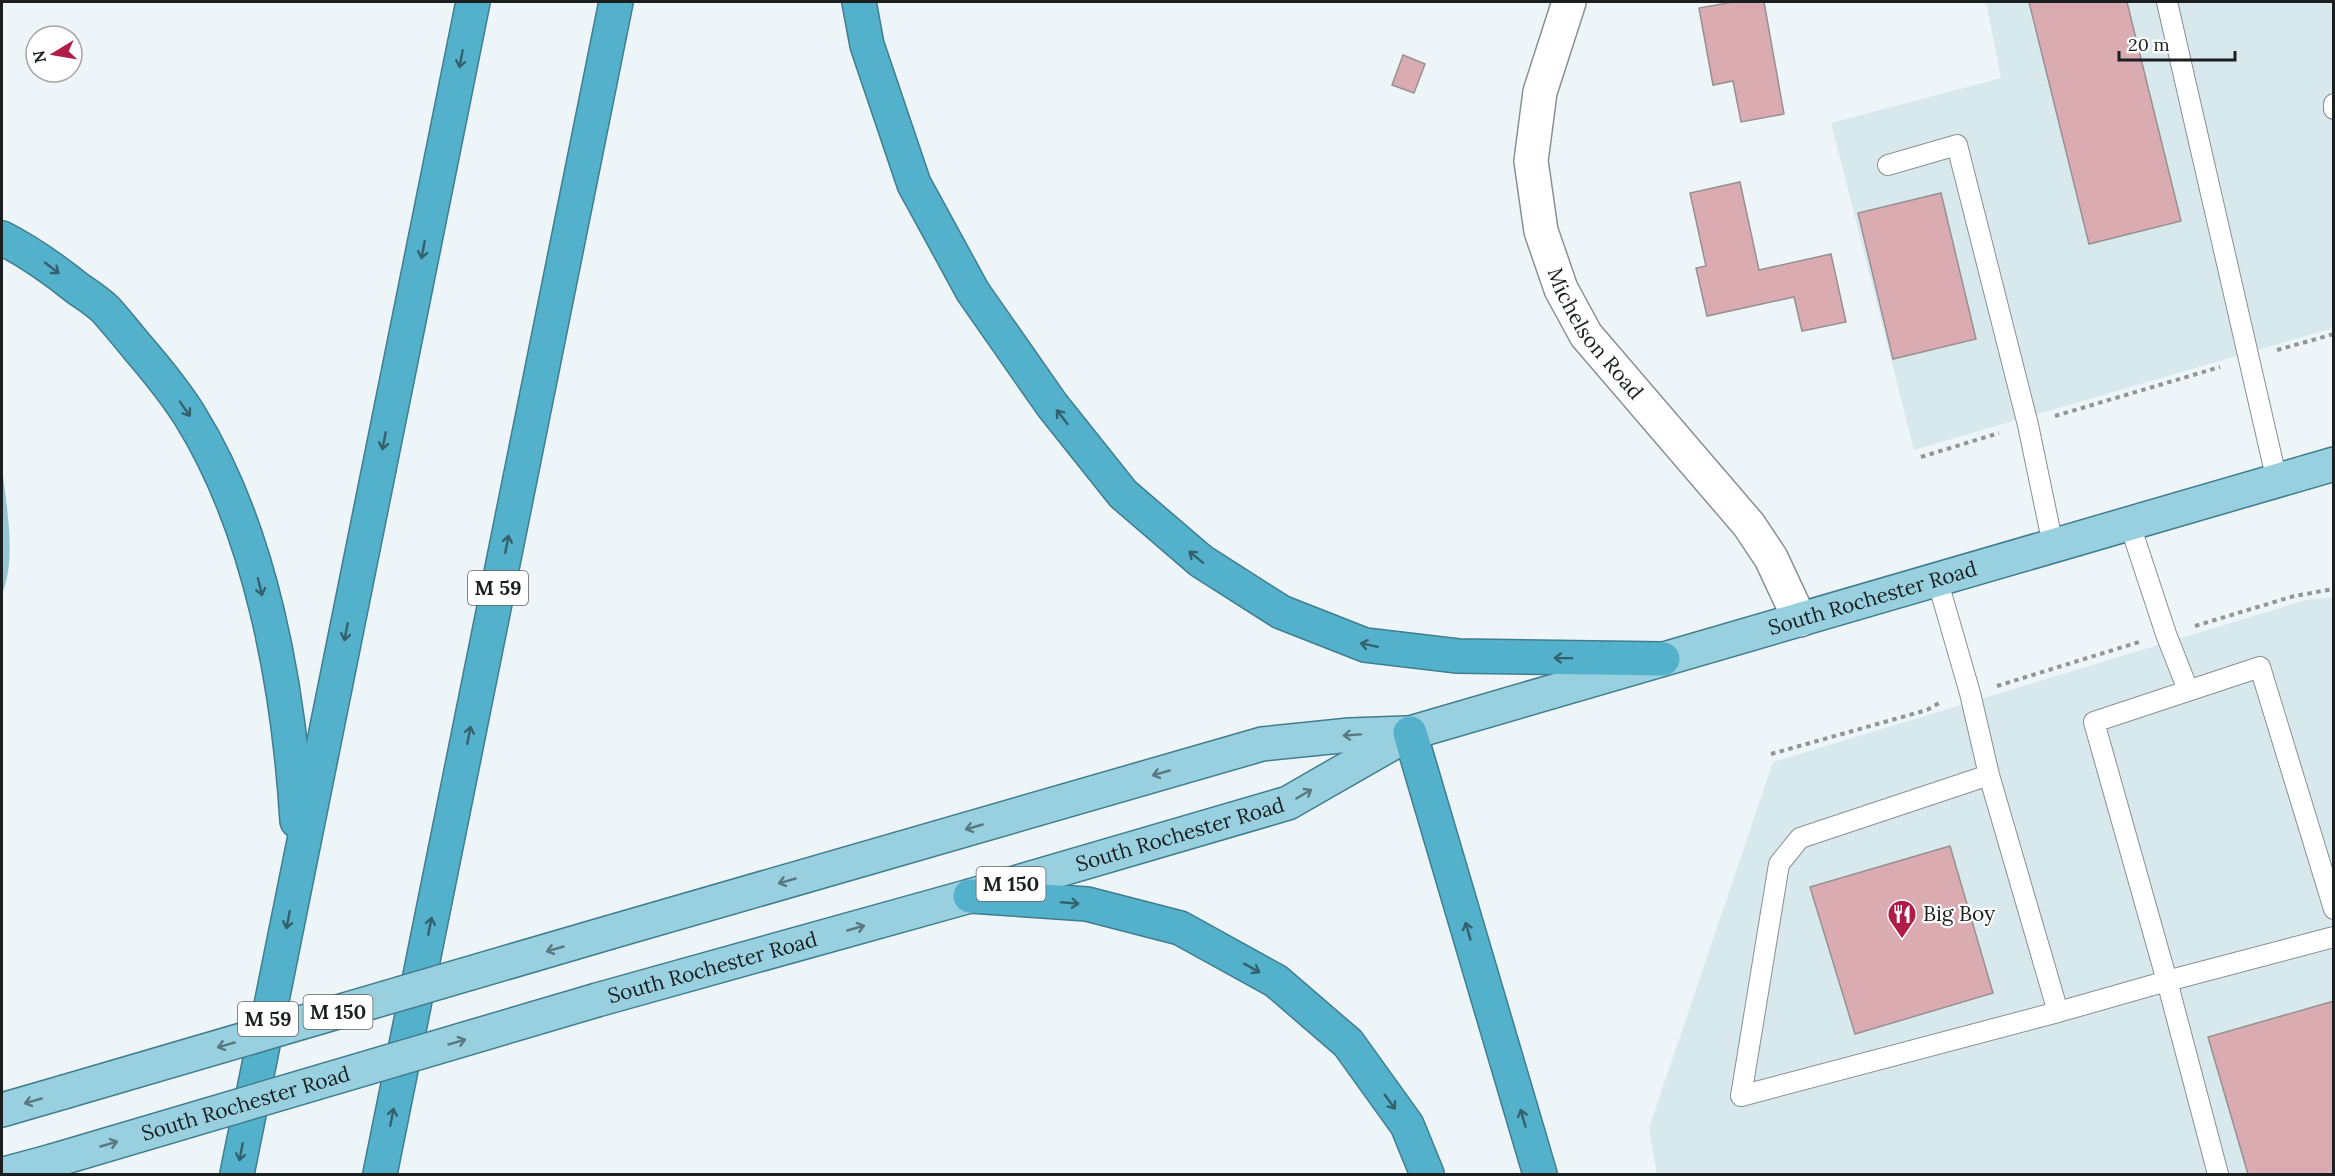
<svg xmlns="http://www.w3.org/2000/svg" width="2335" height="1176" font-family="Lora,serif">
	<rect width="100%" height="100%" fill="#edf5f8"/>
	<g fill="#d8e9ee">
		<path d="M 1986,2 L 2333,2 L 2333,328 L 1914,450 L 1831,123 L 2001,78 Z"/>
		<path d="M 2333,597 L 2333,1174 L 1657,1174 L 1649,1128 L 1773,762 L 2306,600 Z"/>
	</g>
	<path fill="#96c6d5" d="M 2,467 C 6,504 17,559 2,594 Z"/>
	<g fill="#daacb1" stroke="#989091" stroke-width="1.5">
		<path d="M 1733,2 L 1764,2 L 1784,114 L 1741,122 L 1733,81 L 1713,85 L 1699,8 Z"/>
		<path d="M 2029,2 L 2127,2 L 2181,221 L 2089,244 Z"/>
		<path d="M 1403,55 L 1425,64 L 1414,93 L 1392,85 Z"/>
		<path d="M 1740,182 L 1759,270 L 1831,254 L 1846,322 L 1802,331 L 1794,297 L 1707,316 L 1696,268 L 1706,266 L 1690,193 Z"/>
		<path d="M 1941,193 L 1976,339 L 1893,359 L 1858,213 Z"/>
		<path d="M 1950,846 L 1993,993 L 1855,1034 L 1810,887 Z"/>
		<path d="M 2334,1001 L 2334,1174 L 2248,1174 L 2208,1037 Z"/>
	</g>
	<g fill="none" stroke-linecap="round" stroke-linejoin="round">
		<g stroke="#889092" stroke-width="22">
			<g id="lane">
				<path d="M 2167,2 L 2277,481"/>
				<path d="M 2334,104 L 2334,109"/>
				<path d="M 1888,165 L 1957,145 L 2028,425 L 2053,545"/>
				<path d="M 2130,525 L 2166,634 L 2188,690"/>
				<path d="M 1937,579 L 1970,693 L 1989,775 L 2058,1012 L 1741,1096 L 1779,864 L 1800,838 L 1989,775"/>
				<path d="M 2334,909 L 2260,667 L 2094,722 L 2167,981 L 2334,937"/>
				<path d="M 2058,1012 L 2167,981 L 2218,1174"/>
			</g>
		</g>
		<g stroke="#889092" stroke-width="36">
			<g id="street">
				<path id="s1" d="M 1569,2 L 1540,92 L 1531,161 L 1541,231 L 1561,289 L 1586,335 L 1749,525 L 1771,558 L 1800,620"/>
			</g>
		</g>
		<g stroke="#407e8f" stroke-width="36">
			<g id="primary">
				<path d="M 611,932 L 1262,744 L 1350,735 L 1406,733"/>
				<path id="s2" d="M 597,1000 L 970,896 L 1288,803 L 1410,733 L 2334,464"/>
				<path d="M 2,1110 L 64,1092"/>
				<path d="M 4,1174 L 52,1161"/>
			</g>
		</g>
		<g stroke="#407e8f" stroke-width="36">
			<g id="highway">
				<path d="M 859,2 L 867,45 L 914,184 L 973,292 L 1052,405 L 1123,494 L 1201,561 L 1281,612 L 1365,645 L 1458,656 L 1663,659"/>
				<path d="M 2,238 C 31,253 51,267 77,288 C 87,295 97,301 106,310 C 117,322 127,335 138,348 C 157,370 175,392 190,416 C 261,530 289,688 297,821"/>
				<path d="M 1410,733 L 1540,1174"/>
				<path d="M 970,896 L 1087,904 L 1180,928 L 1276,981 L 1348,1043 L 1407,1125 L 1427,1174"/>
				<path d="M 237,1174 L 473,2"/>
				<path d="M 380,1174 L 616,2"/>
			</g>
		</g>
		<g stroke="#909698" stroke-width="4" stroke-dasharray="4.5 4.5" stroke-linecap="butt">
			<path d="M 2277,350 L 2334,334"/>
			<path d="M 2055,416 L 2220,367"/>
			<path d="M 1921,457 L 1999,433"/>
			<path d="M 2195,626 L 2294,596 L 2334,589"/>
			<path d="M 1997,686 L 2139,642"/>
			<path d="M 1771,754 L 1927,710 L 1941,702"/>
		</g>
		<use href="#lane" stroke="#fff" stroke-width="20"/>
		<use href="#street" stroke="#fff" stroke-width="33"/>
		<use href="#primary" stroke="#98d0e0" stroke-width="33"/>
		<use href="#highway" stroke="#53b1cb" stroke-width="33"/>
		<g stroke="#407e8f" stroke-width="36" stroke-linecap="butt">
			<g id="primary-bridge">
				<path d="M 64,1092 L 611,932"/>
				<path id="s3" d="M 52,1161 L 597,1000"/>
			</g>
		</g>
		<use href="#primary-bridge" stroke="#98d0e0" stroke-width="33"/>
	</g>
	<defs><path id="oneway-shaft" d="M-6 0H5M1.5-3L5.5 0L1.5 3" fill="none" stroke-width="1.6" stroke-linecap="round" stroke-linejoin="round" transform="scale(1.5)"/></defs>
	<g stroke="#35616d">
		<use href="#oneway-shaft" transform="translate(461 59) rotate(101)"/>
		<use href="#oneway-shaft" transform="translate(423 250) rotate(101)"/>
		<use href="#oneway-shaft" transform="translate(52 268) rotate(38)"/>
		<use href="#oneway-shaft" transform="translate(185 409) rotate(55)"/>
		<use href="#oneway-shaft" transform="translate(1062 417) rotate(-128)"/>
		<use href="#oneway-shaft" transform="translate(384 441) rotate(101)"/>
		<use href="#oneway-shaft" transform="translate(507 544) rotate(-79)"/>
		<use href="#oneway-shaft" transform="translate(1196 557) rotate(-141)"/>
		<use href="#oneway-shaft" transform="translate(260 587) rotate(76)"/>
		<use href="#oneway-shaft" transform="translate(346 632) rotate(101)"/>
		<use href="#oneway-shaft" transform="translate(1369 645) rotate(-168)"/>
		<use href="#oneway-shaft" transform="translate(1563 658) rotate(-179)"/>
		<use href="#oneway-shaft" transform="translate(469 735) rotate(-79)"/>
		<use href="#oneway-shaft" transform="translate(1070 903) rotate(5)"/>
		<use href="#oneway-shaft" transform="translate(288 920) rotate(101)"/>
		<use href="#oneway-shaft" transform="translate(430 926) rotate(-79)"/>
		<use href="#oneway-shaft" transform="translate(1468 931) rotate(-106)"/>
		<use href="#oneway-shaft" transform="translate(1252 968) rotate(29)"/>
		<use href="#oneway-shaft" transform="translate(1390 1102) rotate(54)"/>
		<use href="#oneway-shaft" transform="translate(392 1117) rotate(-79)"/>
		<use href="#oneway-shaft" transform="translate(1523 1118) rotate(-106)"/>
		<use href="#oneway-shaft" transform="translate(241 1152) rotate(101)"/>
	</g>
	<g stroke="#5a7880">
		<use href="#oneway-shaft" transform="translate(1352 735) rotate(176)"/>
		<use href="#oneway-shaft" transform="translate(1161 773) rotate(164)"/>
		<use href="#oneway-shaft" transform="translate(1304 794) rotate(-30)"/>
		<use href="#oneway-shaft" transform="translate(974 827) rotate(164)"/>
		<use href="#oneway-shaft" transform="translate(787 881) rotate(164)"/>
		<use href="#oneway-shaft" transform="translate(856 928) rotate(-16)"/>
		<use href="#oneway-shaft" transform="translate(555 949) rotate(164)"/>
		<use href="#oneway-shaft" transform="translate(457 1042) rotate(-16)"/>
		<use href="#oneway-shaft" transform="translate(226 1045) rotate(164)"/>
		<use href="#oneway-shaft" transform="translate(33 1101) rotate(164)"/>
		<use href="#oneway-shaft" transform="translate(109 1144) rotate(-16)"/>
	</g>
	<defs>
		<g id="restaurant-pin" transform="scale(1.5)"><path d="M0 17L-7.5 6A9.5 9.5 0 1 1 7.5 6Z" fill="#af1c49" stroke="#fff"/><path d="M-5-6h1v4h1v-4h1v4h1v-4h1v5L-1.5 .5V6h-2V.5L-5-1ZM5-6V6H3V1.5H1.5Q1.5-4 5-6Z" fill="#fff"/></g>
	</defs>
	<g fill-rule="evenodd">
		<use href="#restaurant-pin" x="1902" y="914"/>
	</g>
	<g text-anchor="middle" stroke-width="4.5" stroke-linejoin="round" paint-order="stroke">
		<g fill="#fff" stroke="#606263" stroke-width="1.5">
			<rect x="468" y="571" width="60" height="34" rx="4.5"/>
			<rect x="976.5" y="867" width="69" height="34" rx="4.5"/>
			<rect x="303.5" y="995" width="69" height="34" rx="4.5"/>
			<rect x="238" y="1002" width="60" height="34" rx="4.5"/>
		</g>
		<g font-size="20" font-weight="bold" fill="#1c1f20">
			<text x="498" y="595">M 59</text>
			<text x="1011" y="891">M 150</text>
			<text x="338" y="1019">M 150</text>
			<text x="268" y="1026">M 59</text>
		</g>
		<g font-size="21" fill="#1c1f20" stroke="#fff">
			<text dy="7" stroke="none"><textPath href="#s1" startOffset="352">Michelson Road</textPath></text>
			<text dy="7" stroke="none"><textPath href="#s2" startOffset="1341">South Rochester Road</textPath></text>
			<text dy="7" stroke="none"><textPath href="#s2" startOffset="606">South Rochester Road</textPath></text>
			<text dy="7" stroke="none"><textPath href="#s2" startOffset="120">South Rochester Road</textPath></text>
			<text dy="7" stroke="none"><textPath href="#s3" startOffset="202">South Rochester Road</textPath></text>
		</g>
		<g font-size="21" fill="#1c1f20" stroke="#fff" text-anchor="start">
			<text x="1923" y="921">Big Boy</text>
		</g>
	</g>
	<rect width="2335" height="1176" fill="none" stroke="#1c1f20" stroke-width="6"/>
	<g transform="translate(54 54) rotate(259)"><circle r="28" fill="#ffffff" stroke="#a4a5a6" stroke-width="1.5"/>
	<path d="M0-4.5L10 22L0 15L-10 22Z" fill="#af1c49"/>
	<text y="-9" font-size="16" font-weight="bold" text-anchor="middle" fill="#1c1f20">N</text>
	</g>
	<path d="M2119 51v9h116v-9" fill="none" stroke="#1c1f20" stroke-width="3"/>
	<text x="2128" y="51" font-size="18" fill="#1c1f20" stroke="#ffffff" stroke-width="4.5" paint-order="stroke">20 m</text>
</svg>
